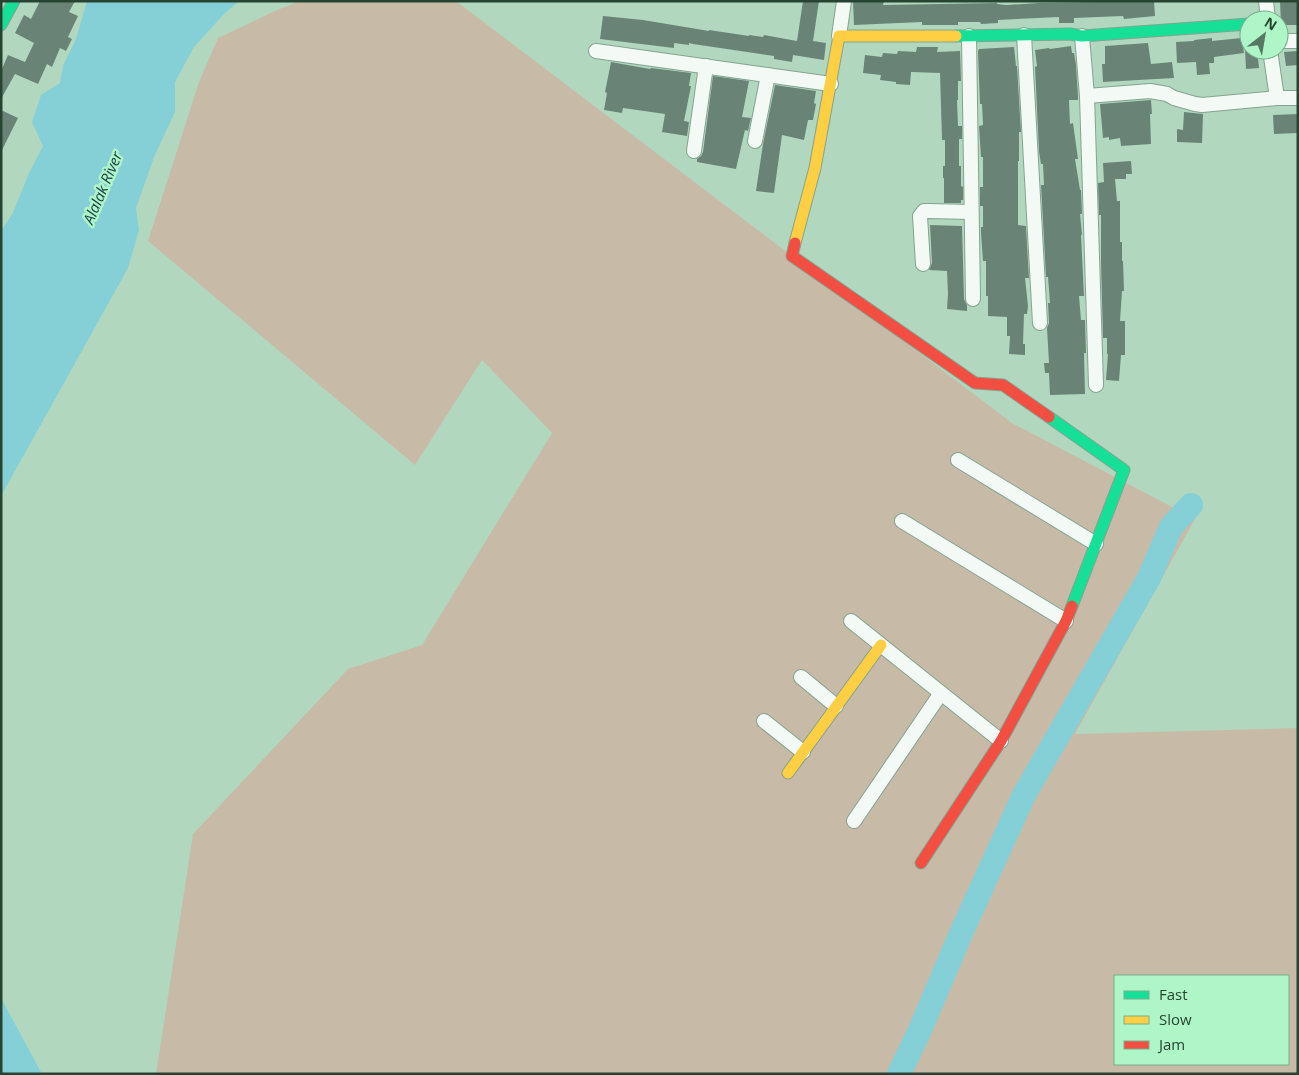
<svg xmlns="http://www.w3.org/2000/svg" width="1299" height="1075" font-family="'Open Sans',sans-serif">
	<rect width="100%" height="100%" fill="#b1d8bf"/>
	<path fill="#c7bba8" fill-rule="evenodd" d="M 300,1 L 456,1 L 1012,423 L 1195,519 L 1075,734 L 1298,728 L 1298,1074 L 156,1074 L 193,834 L 348,669 L 422,645 L 552,433 L 482,360 L 415,465 L 148,241 L 199,82 L 218,38 L 277,10 ZM 1115,976 L 1288,976 L 1288,1064 L 1115,1064 Z"/>
	<g fill="#85cfd7">
		<path d="M 87,1 L 239,1 L 224,14 L 194,47 L 175,82 L 175,112 L 154,157 L 136,208 L 139,230 L 128,268 L 1,496 L 1,231 L 13,213 L 29,173 L 43,146 L 32,122 L 41,95 L 60,83 L 63,66 L 76,39 Z"/>
		<path d="M 1,998 L 42,1074 L 1,1074 Z"/>
	</g>
	<g fill="none" stroke-linecap="round" stroke-linejoin="round">
		<path stroke="#85cfd7" stroke-width="24" d="M 899,1074 L 920,1030 L 962,931 L 1024,795 L 1149,578 L 1171,527 L 1191,505"/>
	</g>
	<g fill="#698477">
		<path d="M 40,1 L 75,1 L 69,12 L 78,16 L 68,37 L 72,39 L 66,51 L 60,48 L 52,67 L 47,64 L 38,84 L 15,74 L 1,99 L 1,71 L 8,55 L 25,62 L 34,43 L 15,33 L 24,15 L 31,19 Z"/>
		<path d="M 803,1 L 819,1 L 813,41 L 826,43 L 824,60 L 793,55 L 792,62 L 774,59 L 774,56 L 693,44 L 689,43 L 689,45 L 674,43 L 674,48 L 600,39 L 603,16 L 643,20 L 709,31 L 709,30 L 749,36 L 749,35 L 763,37 L 764,35 L 797,41 Z"/>
		<path d="M 853,1 L 884,1 L 883,5 L 997,3 L 997,4 L 1006,5 L 1039,3 L 1154,1 L 1155,16 L 1124,19 L 1123,16 L 1074,18 L 1074,23 L 1059,23 L 1059,17 L 998,20 L 998,23 L 981,24 L 980,22 L 958,22 L 958,25 L 922,25 L 922,22 L 854,25 Z"/>
		<path d="M 1280,1 L 1298,1 L 1298,25 L 1281,25 Z"/>
		<path d="M 1212,38 L 1212,41 L 1242,38 L 1244,53 L 1214,57 L 1214,63 L 1209,63 L 1210,74 L 1197,75 L 1196,62 L 1177,63 L 1176,42 L 1194,41 L 1194,40 Z"/>
		<path d="M 1148,43 L 1151,64 L 1172,62 L 1174,78 L 1103,82 L 1102,64 L 1105,64 L 1105,46 Z"/>
		<path d="M 1071,46 L 1072,53 L 1074,53 L 1076,65 L 1078,96 L 1078,100 L 1069,100 L 1070,124 L 1073,123 L 1078,159 L 1075,159 L 1080,190 L 1081,190 L 1082,214 L 1080,214 L 1082,235 L 1081,235 L 1084,296 L 1079,296 L 1081,320 L 1085,320 L 1086,353 L 1084,353 L 1085,394 L 1050,395 L 1049,373 L 1045,373 L 1044,363 L 1049,363 L 1047,328 L 1049,323 L 1048,303 L 1050,303 L 1048,277 L 1046,277 L 1041,185 L 1044,185 L 1043,164 L 1041,164 L 1039,152 L 1035,67 L 1037,66 L 1035,50 L 1049,48 L 1050,49 Z"/>
		<path d="M 917,47 L 938,47 L 937,52 L 960,51 L 961,81 L 958,81 L 958,100 L 957,100 L 958,126 L 962,126 L 962,139 L 959,139 L 959,166 L 961,166 L 961,186 L 963,187 L 963,200 L 961,200 L 961,203 L 944,203 L 944,178 L 943,178 L 943,166 L 945,166 L 945,140 L 942,140 L 940,73 L 911,72 L 910,85 L 896,84 L 896,82 L 880,80 L 881,75 L 863,73 L 865,55 L 882,57 L 883,53 L 897,54 L 898,51 L 916,52 Z"/>
		<path d="M 1014,47 L 1016,66 L 1017,66 L 1021,132 L 1019,132 L 1019,161 L 1018,161 L 1018,225 L 1026,226 L 1029,278 L 1025,278 L 1028,306 L 1027,314 L 1024,314 L 1023,344 L 1025,344 L 1025,355 L 1009,354 L 1010,336 L 1007,336 L 1007,317 L 988,316 L 988,296 L 986,296 L 986,261 L 983,261 L 981,233 L 981,227 L 983,227 L 983,206 L 980,206 L 980,187 L 983,187 L 983,157 L 981,157 L 979,126 L 983,125 L 982,104 L 980,104 L 978,51 L 979,49 Z"/>
		<path d="M 1245,50 L 1257,50 L 1259,68 L 1246,69 Z"/>
		<path d="M 1298,51 L 1298,65 L 1286,66 L 1284,52 Z"/>
		<path d="M 611,62 L 650,69 L 651,68 L 691,73 L 689,86 L 691,86 L 684,121 L 689,122 L 687,136 L 662,132 L 665,114 L 623,108 L 622,113 L 604,110 L 607,93 L 605,92 Z"/>
		<path d="M 713,76 L 749,81 L 742,117 L 751,118 L 748,131 L 745,130 L 736,169 L 697,162 L 697,159 L 701,156 L 703,152 Z"/>
		<path d="M 775,85 L 816,91 L 814,103 L 816,104 L 813,120 L 808,120 L 804,140 L 782,135 L 774,193 L 756,191 L 763,144 Z"/>
		<path d="M 1151,100 L 1152,114 L 1150,114 L 1151,144 L 1121,146 L 1120,138 L 1109,140 L 1109,137 L 1103,138 L 1100,104 Z"/>
		<path d="M 1,110 L 18,118 L 1,152 Z"/>
		<path d="M 1184,112 L 1203,114 L 1202,143 L 1177,142 L 1177,129 L 1183,130 Z"/>
		<path d="M 1298,114 L 1298,133 L 1274,134 L 1273,115 Z"/>
		<path d="M 1131,161 L 1132,174 L 1126,174 L 1126,179 L 1115,179 L 1117,201 L 1120,201 L 1120,242 L 1122,242 L 1122,261 L 1123,261 L 1124,291 L 1122,291 L 1120,321 L 1125,321 L 1125,355 L 1121,355 L 1119,381 L 1106,380 L 1108,354 L 1107,354 L 1107,338 L 1103,338 L 1101,263 L 1101,215 L 1099,215 L 1098,183 L 1104,182 L 1103,163 Z"/>
		<path d="M 930,225 L 962,226 L 964,299 L 967,305 L 967,311 L 947,309 L 948,294 L 947,271 L 929,270 L 932,263 Z"/>
	</g>
	<g fill="none" stroke-linecap="round" stroke-linejoin="round">
		<g stroke="#84a390" stroke-width="16">
			<g id="street">
				<path d="M 1266,1 L 1268,20"/>
				<path d="M 1024,35 L 1040,323"/>
				<path d="M 839,36 L 844,1"/>
				<path d="M 969,36 L 973,299"/>
				<path d="M 1082,36 L 1087,96 L 1096,385"/>
				<path d="M 1279,41 L 1298,41"/>
				<path d="M 1270,50 L 1277,98"/>
				<path d="M 596,51 L 831,84"/>
				<path d="M 1087,96 L 1150,91 L 1167,94 L 1174,98 L 1195,104 L 1202,105 L 1277,98 L 1298,98"/>
				<path d="M 755,141 L 768,75"/>
				<path d="M 694,151 L 706,66"/>
				<path d="M 923,264 L 920,216 L 924,211 L 928,211 L 971,212"/>
				<path d="M 958,460 L 1096,544"/>
				<path d="M 902,521 L 1066,621"/>
				<path d="M 851,621 L 1001,741"/>
				<path d="M 801,677 L 836,706"/>
				<path d="M 764,721 L 803,752"/>
				<path d="M 854,821 L 941,693"/>
			</g>
		</g>
		<g stroke="#84a390" stroke-width="13">
			<g id="fast">
				<path d="M 1,25 L 14,1"/>
				<path d="M 956,36 L 1070,34 L 1082,36 L 1249,24"/>
				<path d="M 1049,417 L 1124,470 L 1072,606"/>
			</g>
		</g>
		<g stroke="#84a390" stroke-width="13">
			<g id="slow">
				<path d="M 795,243 L 815,168 L 839,36 L 956,36"/>
				<path d="M 788,773 L 881,645"/>
			</g>
		</g>
		<g stroke="#84a390" stroke-width="13">
			<g id="jam">
				<path d="M 795,243 L 792,256 L 975,383 L 1003,385 L 1049,417"/>
				<path d="M 921,863 L 1001,741 L 1066,621 L 1072,606"/>
			</g>
		</g>
		<use href="#street" stroke="#f3f9f5" stroke-width="14"/>
		<use href="#fast" stroke="#16e098" stroke-width="11"/>
		<use href="#slow" stroke="#ffcf43" stroke-width="11"/>
		<use href="#jam" stroke="#f24e42" stroke-width="11"/>
	</g>
	<g text-anchor="middle" stroke-width="5" stroke-linejoin="round" paint-order="stroke">
		<g font-size="15" font-style="italic" fill="#163f49" stroke="#aef5c7">
			<text transform="translate(103 188) rotate(-67)" y="5">Alalak River</text>
		</g>
	</g>
	<rect width="1299" height="1075" fill="none" stroke="#274432" stroke-width="5"/>
	<rect x="1114" y="975" width="175" height="90" fill="#aef5c7" stroke="#78ae8b"/>
	<rect x="1124" y="991" width="25" height="8" fill="#16e098" stroke="#78ae8b"/>
	<text x="1159" y="1000" font-size="15" fill="#274432">Fast</text>
	<rect x="1124" y="1016" width="25" height="8" fill="#ffcf43" stroke="#78ae8b"/>
	<text x="1159" y="1025" font-size="15" fill="#274432">Slow</text>
	<rect x="1124" y="1041" width="25" height="8" fill="#f24e42" stroke="#78ae8b"/>
	<text x="1159" y="1050" font-size="15" fill="#274432">Jam</text>
	<g transform="translate(1264 35) rotate(31)"><circle r="24" fill="#aef5c7" stroke="#78ae8b"/>
	<path d="M0-4L9 19L0 12L-9 19Z" fill="#577863"/>
	<text y="-8" font-size="14" font-weight="bold" text-anchor="middle" fill="#274432">N</text>
	</g>
</svg>
